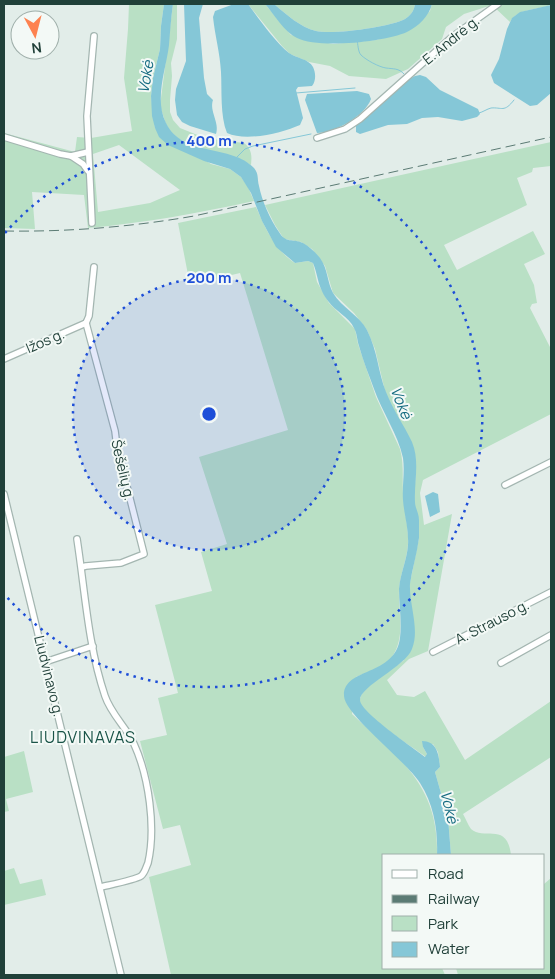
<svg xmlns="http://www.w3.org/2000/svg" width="555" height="979" font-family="Manrope,sans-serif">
	<rect width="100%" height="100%" fill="#e2ede9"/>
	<g fill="#b9e0c5" fill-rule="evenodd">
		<path d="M 129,4 L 164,4 L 161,26 L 160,49 L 153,78 L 151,96 L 155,128 L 211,164 L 230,169 L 241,177 L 248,187 L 254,201 C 199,213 144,223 88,228 L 84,195 L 32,192 L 35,229 L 4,228 L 4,133 L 75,152 L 77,137 L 91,138 L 132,131 L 124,78 L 128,29 ZM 119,145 L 180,190 L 150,203 L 98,212 L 93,154 Z"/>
		<path d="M 173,4 L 177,4 L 177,39 L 171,63 L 172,76 L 170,100 L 170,112 L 173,120 L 180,128 L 205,138 L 244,143 C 252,149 252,156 251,165 L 238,158 L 201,148 L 179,139 L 171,132 L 166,124 L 160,106 Z"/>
		<path d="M 248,4 L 265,4 L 291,35 L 333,44 L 376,40 L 408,31 L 430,11 L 432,4 L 551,5 C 538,10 517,8 510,22 L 492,5 L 464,14 L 446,27 L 442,39 L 408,69 L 386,79 L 349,76 L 330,66 L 309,62 L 290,54 L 282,46 Z"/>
		<path d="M 274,4 L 415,4 C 414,11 411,15 405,19 C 390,27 333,35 316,31 C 300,27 287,15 274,4 Z"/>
		<path d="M 551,142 L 551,166 L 533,168 L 532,172 L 517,178 L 527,205 L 444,245 L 457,270 L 533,231 L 545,254 L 524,264 L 534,285 L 537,303 L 532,304 L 530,308 L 551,349 L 551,414 L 423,480 L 420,493 L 424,525 L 452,514 L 428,651 L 409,659 L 387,680 L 397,695 L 414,697 L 425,691 L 465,760 L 551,701 L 551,757 L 463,814 C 466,819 468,825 471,829 C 484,841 507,821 511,855 L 451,855 L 448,818 L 435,772 L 440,767 L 438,752 L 433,744 L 423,747 L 427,754 L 426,757 C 411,746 369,719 361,705 C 359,702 360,697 362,694 C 369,683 393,669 404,660 L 410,583 L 419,538 L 419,521 L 414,503 L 416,466 L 385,391 L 375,349 L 367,330 L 354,313 L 333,293 L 325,266 L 312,249 L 301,242 L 284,239 L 275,225 L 265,205 Z"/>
		<path d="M 256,207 C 265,228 275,250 295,263 L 308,261 L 313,263 L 317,282 L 329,303 L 355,329 L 358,344 L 376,397 L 400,449 C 405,467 401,484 404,502 C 405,516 409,530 408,544 C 407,560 400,574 399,590 C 398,612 406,636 392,657 C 385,668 367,672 356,677 L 352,714 C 399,758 439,785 437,855 L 384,855 L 384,968 L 442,968 L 445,975 L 171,975 L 149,877 L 191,865 L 180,825 L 163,829 L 140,741 L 167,735 L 158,698 L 178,693 L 155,605 L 212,591 L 201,552 L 227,544 L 199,457 L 288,430 L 240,273 L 190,285 L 178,223 Z"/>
		<path d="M 24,751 L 33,792 L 6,799 L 9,811 L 4,812 L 4,757 Z"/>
		<path d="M 14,868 L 20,884 L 42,879 L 46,895 L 4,905 L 4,871 Z"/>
		<path d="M 551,878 L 551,975 L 458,975 L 456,968 L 544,968 L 544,884 Z"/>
	</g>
	<g fill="#85c7d7">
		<path d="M 164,4 L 173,4 C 171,18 170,32 169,45 C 166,70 154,99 166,123 C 182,157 232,144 254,168 C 259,174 257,178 259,186 C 262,201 270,219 279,232 C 286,244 292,238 303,243 C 310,247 315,252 320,258 C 328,269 327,282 333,293 C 342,308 359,315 367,330 C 378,352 378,372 386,392 C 393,410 404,425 412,442 C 420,461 414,482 415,502 C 415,508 419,513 419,520 C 419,525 419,532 419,538 C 417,554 412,569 410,584 C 409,605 420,629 412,649 C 405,667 360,686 360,700 C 360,712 414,748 425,757 L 427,754 L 423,747 L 422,741 C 437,741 439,755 440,767 L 435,772 L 448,818 L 451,855 L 437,855 C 438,830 434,805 420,783 C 406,761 345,715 344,696 C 343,667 395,677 400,638 C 402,622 399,605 399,589 C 400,574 407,560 408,545 C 409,529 404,515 403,500 C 402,486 405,472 403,458 C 398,434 382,412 374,389 C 369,375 363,361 359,346 C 357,340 357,333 354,328 C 349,317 335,311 328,301 C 317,286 319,278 313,263 L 308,261 L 295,263 L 276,247 L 262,221 L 251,193 L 241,177 L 230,169 L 204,161 L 168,145 L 159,137 L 155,128 L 152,116 L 151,96 L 153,78 L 160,49 L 161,26 Z"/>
		<path d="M 184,4 L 203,4 L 199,18 L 204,78 L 207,94 L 213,100 C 209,111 220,123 216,134 L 190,126 L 182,122 L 177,115 L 175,100 L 176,89 L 186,61 Z"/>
		<path d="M 234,4 L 248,4 C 259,19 275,42 289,53 C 296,58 309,59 313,67 C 316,73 316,81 312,86 L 298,87 L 296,90 L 303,118 L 300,125 C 282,133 246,142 227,133 C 220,116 222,90 221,72 C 220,53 215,36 213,17 L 215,11 Z"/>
		<path d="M 265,4 L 274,4 C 287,15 300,27 316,31 C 333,35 390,27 405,19 C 411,15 414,11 415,4 L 432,4 C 429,16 419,26 407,32 C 385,42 318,49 297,38 C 284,32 274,14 265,4 Z"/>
		<path d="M 551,5 L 551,93 L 537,105 L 530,106 L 494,83 L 491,75 L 499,59 L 507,29 L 512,18 L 520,12 Z"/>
		<path d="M 420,75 L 426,77 L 440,90 L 478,109 L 480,114 L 477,117 L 462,121 L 438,117 L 422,118 L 407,124 L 388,125 L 360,134 L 356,132 L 356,124 L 409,79 L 415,76 Z"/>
		<path d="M 357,91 L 369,94 L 371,99 C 365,116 334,133 317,133 L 305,100 L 307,94 Z"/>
		<path d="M 433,492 L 438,494 L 440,512 L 430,517 L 425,496 Z"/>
	</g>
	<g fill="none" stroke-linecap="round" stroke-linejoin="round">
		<g stroke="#85c7d7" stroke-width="1">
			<path d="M 357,40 C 358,44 358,52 361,55 C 366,60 379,67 386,68 C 393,69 399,68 404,74"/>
			<path d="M 296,93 L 355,88"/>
			<path d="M 479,113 C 483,112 487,109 491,108 C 502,107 504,113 514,100"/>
			<path d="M 237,157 L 245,149 L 253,146 L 311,134"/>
		</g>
		<g stroke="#a4b6b1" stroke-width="8">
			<g id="minor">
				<path d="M 4,137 L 60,154 L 71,156 L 88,152"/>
				<path d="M 317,138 L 345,129 L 360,119 L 452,37 L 498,4"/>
				<path d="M 71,156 L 83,164 L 88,171"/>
				<path d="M 92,223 L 87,116 L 94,36"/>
				<path d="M 86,323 L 89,316 L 94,267"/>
				<path d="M 4,359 L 86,323"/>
				<path d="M 505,485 L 551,462"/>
				<path d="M 4,494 L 121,975"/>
				<path d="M 77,539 C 85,591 88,646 105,696 C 111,714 126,727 134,744 C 149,777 156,828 148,863 C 146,867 145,873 141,876 C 135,880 109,885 101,887"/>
				<path d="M 82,567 L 86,566 L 121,563 L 144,554 L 117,447 L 115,431 L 86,323"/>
				<path d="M 433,652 L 551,592"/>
				<path d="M 45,662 L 93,646"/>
				<path d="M 501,663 L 551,635"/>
			</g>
		</g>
		<use href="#minor" stroke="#fff" stroke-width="5.5"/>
		<path stroke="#5b7b74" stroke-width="1" stroke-dasharray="10 5" stroke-linecap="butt" d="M 4,231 C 68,232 131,227 194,216 L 551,137"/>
	</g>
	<circle cx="209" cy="414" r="136" fill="#1d4ed8" fill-opacity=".12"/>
	<g fill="none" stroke="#1d4ed8" stroke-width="2.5" stroke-dasharray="2.5 5">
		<circle cx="209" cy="414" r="136"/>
		<path d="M5 233A273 273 0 1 1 5 595"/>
	</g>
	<g text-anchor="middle" stroke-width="4" stroke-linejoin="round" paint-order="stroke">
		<g font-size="14" fill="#204039" stroke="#f3f9f6">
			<text transform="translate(451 40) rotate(-39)" y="5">E. Andrė g.</text>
			<text transform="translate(45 341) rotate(-23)" y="5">Ižos g.</text>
			<text transform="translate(123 470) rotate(77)" y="5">Šešėlių g.</text>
			<text transform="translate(492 622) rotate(-27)" y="5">A. Strauso g.</text>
			<text transform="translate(49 676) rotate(76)" y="5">Liudvinavo g.</text>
		</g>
		<g font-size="15" font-style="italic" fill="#156b81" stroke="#f3f9f6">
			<text transform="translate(146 77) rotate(-81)" y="5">Vokė</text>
			<text transform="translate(401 403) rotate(68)" y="5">Vokė</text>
			<text transform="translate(449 807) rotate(76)" y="5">Vokė</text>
		</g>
		<g font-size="16" letter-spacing="1" fill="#1a5448" stroke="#f3f9f6">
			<text x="83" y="743">LIUDVINAVAS</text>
		</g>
	</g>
	<circle cx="209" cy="414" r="8" fill="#1d4ed8" stroke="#f3f9f6" stroke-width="2.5"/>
	<g font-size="15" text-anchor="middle" font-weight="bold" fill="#1d4ed8" stroke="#f3f9f6" stroke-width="4" stroke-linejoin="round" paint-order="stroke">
		<text x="209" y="146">400 m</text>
		<text x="209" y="283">200 m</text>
	</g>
	<rect width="555" height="979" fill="none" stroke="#204039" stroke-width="10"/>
	<rect x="382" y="854" width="162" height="115" fill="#f3f9f6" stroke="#9fafaa"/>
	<rect x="392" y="870" width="25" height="8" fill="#ffffff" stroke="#9fafaa"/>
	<text x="428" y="879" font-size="15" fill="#204039">Road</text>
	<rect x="392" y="895" width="25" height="8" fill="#5b7b74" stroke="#9fafaa"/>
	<text x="428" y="904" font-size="15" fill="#204039">Railway</text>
	<rect x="392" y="916" width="25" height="15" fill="#b9e0c5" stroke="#9fafaa"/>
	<text x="428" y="929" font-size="15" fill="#204039">Park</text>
	<rect x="392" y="942" width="25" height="15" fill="#85c7d7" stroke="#9fafaa"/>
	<text x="428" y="954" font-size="15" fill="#204039">Water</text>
	<g transform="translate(35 35) rotate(173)"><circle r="24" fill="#f3f9f6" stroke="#9fafaa"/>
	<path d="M0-4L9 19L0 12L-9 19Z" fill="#fd8250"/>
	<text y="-8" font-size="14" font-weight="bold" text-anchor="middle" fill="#204039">N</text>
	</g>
</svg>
